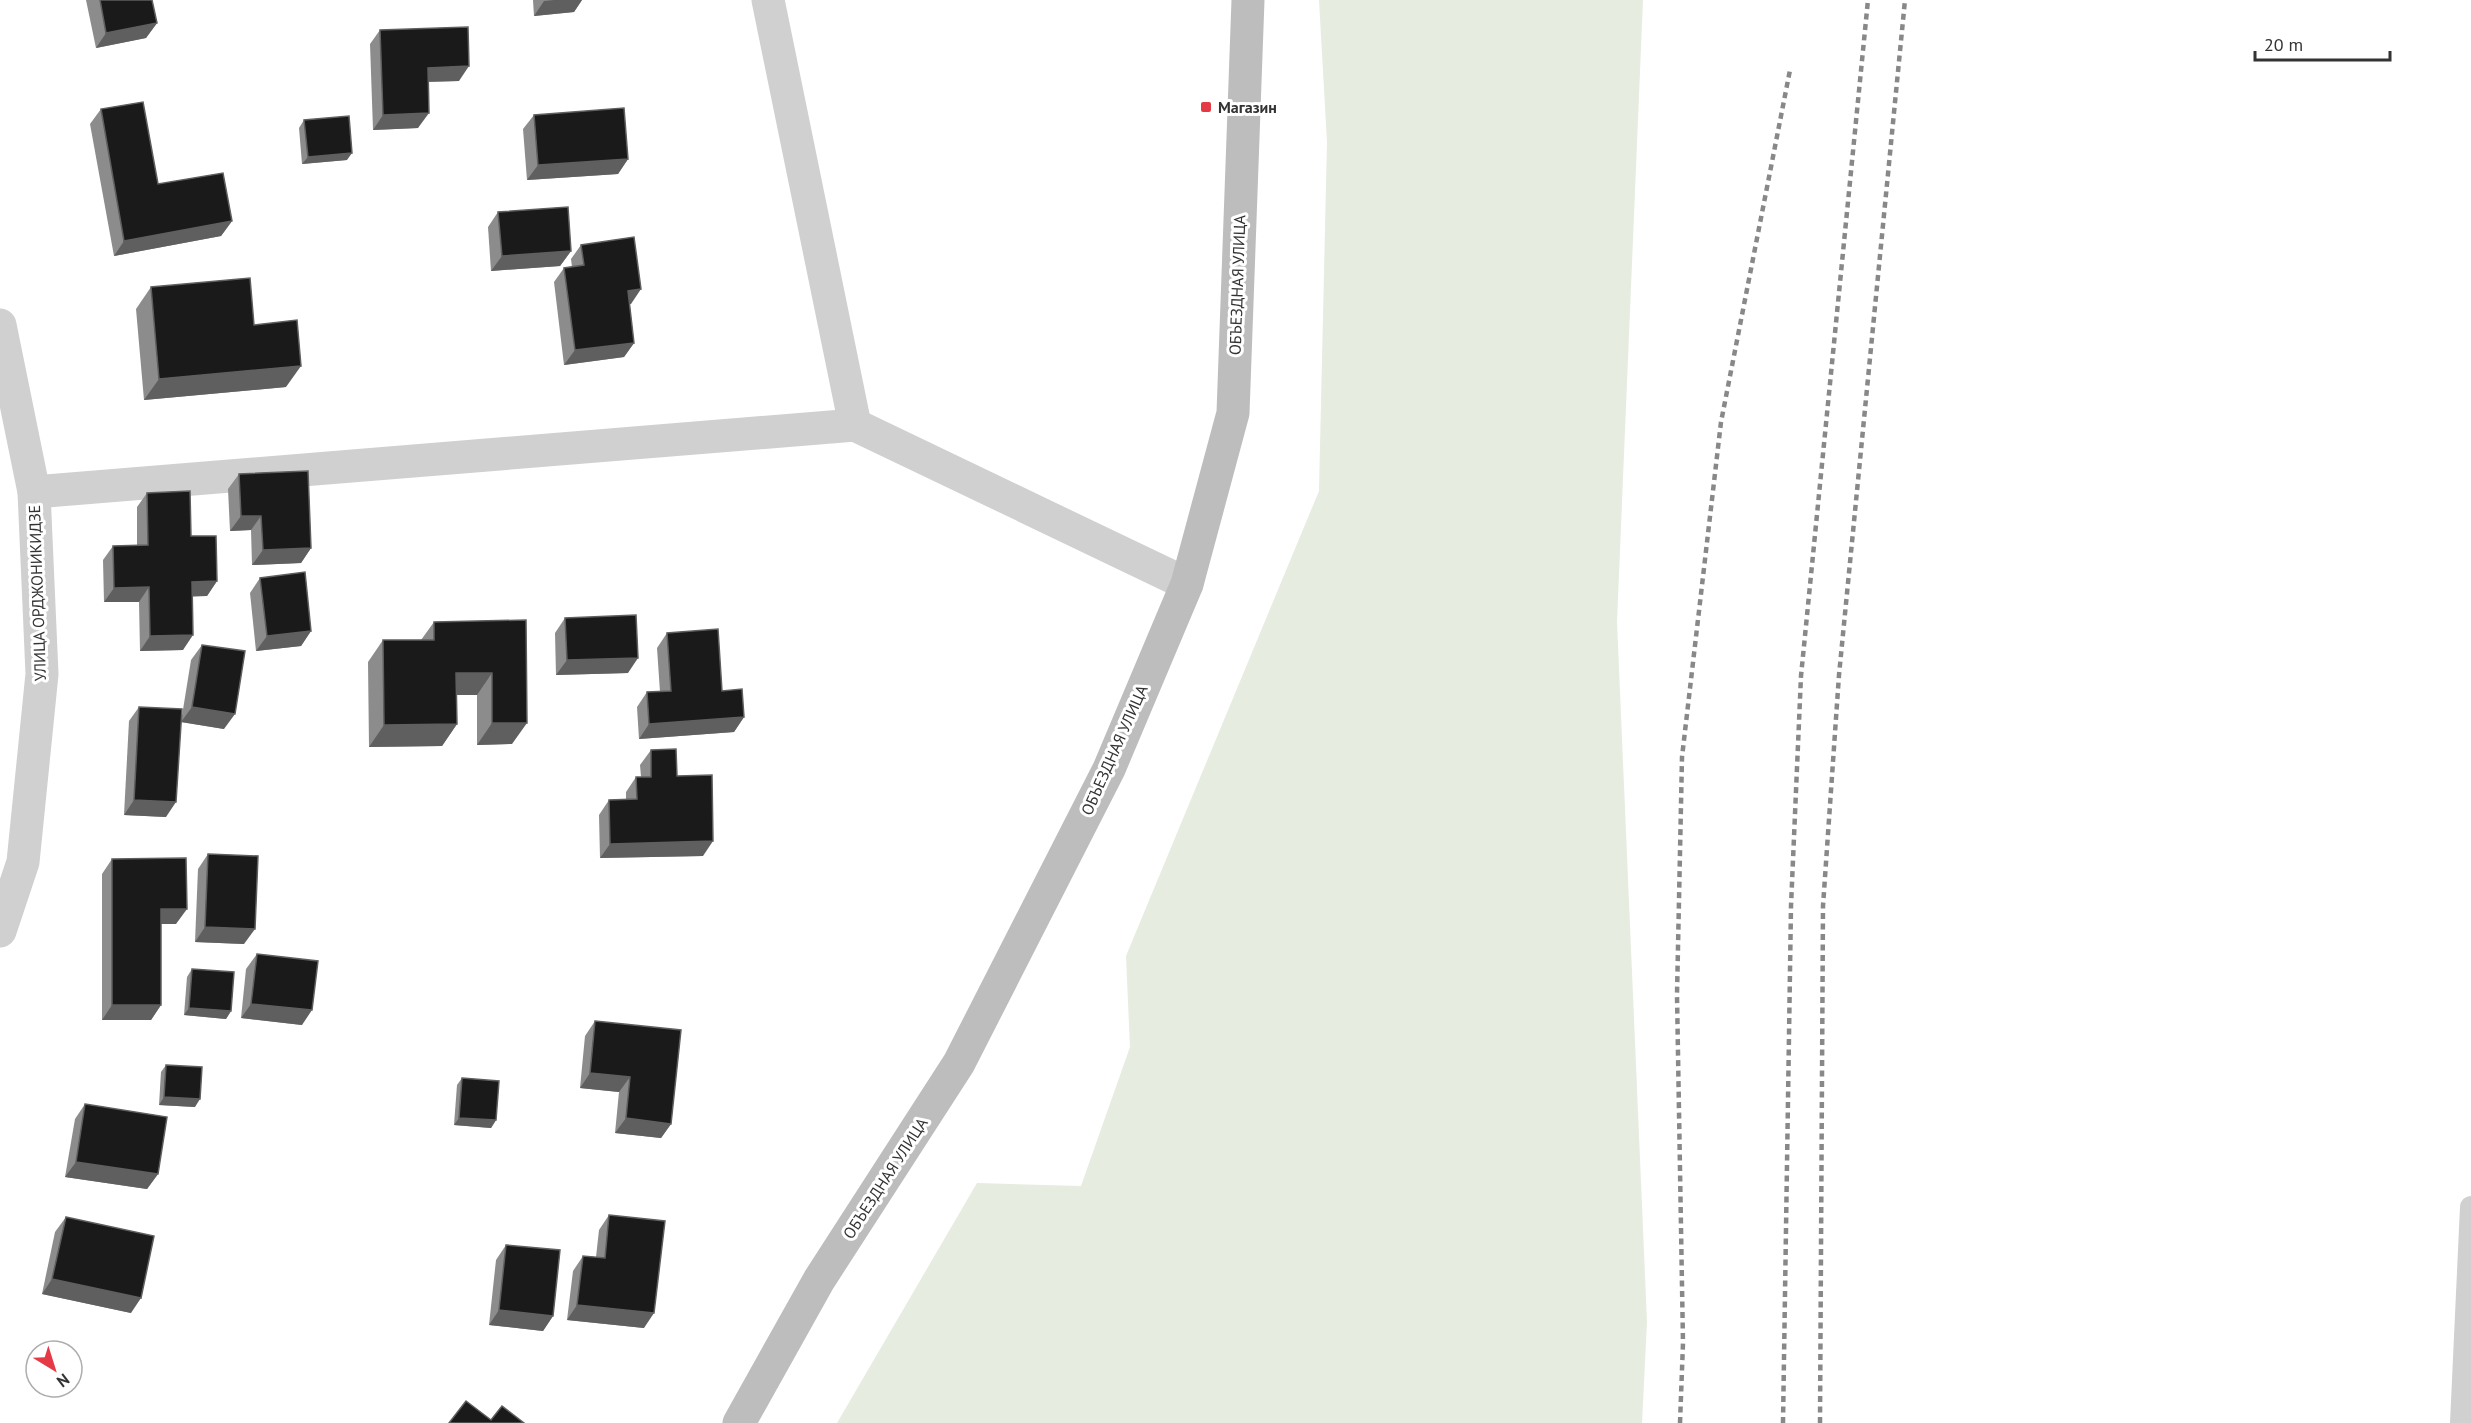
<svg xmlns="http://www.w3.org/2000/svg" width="2471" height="1423" font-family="'PT Sans',sans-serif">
	<rect width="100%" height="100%" fill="#fff"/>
	<path fill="#e6ecdf" d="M 1319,0 L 1643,0 L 1617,622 L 1647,1322 L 1642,1423 L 837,1423 L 977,1183 L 1081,1186 L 1130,1047 L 1126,956 L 1319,491 L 1327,142 Z"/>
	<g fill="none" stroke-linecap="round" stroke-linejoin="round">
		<path stroke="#d0d0d0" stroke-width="22" d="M 2461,1423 L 2471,1207"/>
		<g stroke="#d0d0d0" stroke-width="33">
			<path d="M 768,0 L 855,425"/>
			<path d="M 0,325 L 34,492 L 42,674 L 23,862 L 0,931"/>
			<path d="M 34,492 L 855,425 L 1187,584"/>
		</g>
		<path stroke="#bdbdbd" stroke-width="33" d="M 739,1423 L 819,1280 L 959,1063 L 1109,769 L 1187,584 L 1233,413 L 1248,0"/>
		<g stroke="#888" stroke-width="4.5" stroke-dasharray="6 4.5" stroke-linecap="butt">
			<path d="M 1680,1423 L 1683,1343 L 1677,995 L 1682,757 L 1721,422 L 1790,70"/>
			<path d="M 1783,1423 L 1791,906 L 1801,676 L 1868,0"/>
			<path d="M 1820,1423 L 1823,906 L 1839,675 L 1905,0"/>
		</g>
	</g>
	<g fill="#8c8c8c">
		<path d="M 86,0 L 152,0 L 157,23 L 146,38 L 96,48 Z"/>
		<path d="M 533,0 L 582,0 L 574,12 L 534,16 Z"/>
		<path d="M 380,30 L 459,81 L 428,82 L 418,128 L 373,130 L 370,44 Z"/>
		<path d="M 101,109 L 158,184 L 232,221 L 221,236 L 114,256 L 90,124 Z"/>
		<path d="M 534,115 L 628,159 L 618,174 L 527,180 L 523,129 Z"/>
		<path d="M 304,120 L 347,160 L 302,164 L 299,128 Z"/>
		<path d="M 498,212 L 571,251 L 560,266 L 491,271 L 488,227 Z"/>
		<path d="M 581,245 L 631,304 L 629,304 L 634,343 L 624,357 L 564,365 L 554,282 L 564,268 L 572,267 L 571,259 Z"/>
		<path d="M 151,287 L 254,325 L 286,387 L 144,400 L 136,309 Z"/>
		<path d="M 239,474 L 311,548 L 301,563 L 252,565 L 251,530 L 230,531 L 228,489 Z"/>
		<path d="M 147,493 L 191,536 L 217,581 L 207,596 L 192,596 L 183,650 L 140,651 L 139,602 L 104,602 L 103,560 L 113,546 L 137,545 L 137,507 Z"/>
		<path d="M 260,578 L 311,631 L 301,646 L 256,651 L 250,593 Z"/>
		<path d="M 565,618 L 628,673 L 556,675 L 555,633 Z"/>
		<path d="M 526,620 L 512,744 L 477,745 L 477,695 L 457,695 L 457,724 L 442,746 L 369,747 L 368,662 L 383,640 L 421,640 L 434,622 Z"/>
		<path d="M 667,633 L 722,691 L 744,717 L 734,732 L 639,739 L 637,707 L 647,692 L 660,692 L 657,648 Z"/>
		<path d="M 202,645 L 224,729 L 181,722 L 191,660 Z"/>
		<path d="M 139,707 L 166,817 L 124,815 L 129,721 Z"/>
		<path d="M 651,750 L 677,776 L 703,856 L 600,858 L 599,815 L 609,800 L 626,799 L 626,792 L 636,777 L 641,777 L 640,765 Z"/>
		<path d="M 208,854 L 244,944 L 195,942 L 198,869 Z"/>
		<path d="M 112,859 L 176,924 L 161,924 L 161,1005 L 151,1020 L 102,1020 L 102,874 Z"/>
		<path d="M 257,954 L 302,1025 L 241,1018 L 246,969 Z"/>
		<path d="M 192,969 L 231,1011 L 226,1019 L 184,1015 L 187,977 Z"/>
		<path d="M 595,1021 L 671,1124 L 661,1138 L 615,1133 L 619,1092 L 580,1088 L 585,1036 Z"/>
		<path d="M 166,1065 L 195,1107 L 159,1105 L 161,1072 Z"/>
		<path d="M 462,1078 L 496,1120 L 491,1128 L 454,1125 L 457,1085 Z"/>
		<path d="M 85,1104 L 158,1174 L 147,1189 L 65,1177 L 75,1119 Z"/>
		<path d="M 609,1215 L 644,1328 L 567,1320 L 573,1271 L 583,1256 L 596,1257 L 599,1230 Z"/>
		<path d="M 66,1217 L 131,1313 L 42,1294 L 55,1232 Z"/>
		<path d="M 506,1245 L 553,1316 L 543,1331 L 489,1325 L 496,1260 Z"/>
	</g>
	<g fill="#5f5f5f">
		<path d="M 554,0 L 582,0 L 574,12 L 534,16 L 544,1 Z"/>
		<path d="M 157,23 L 146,38 L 96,48 L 106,33 Z"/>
		<path d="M 469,66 L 459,81 L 417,82 L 428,68 Z"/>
		<path d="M 429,113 L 418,128 L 373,130 L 383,115 Z"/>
		<path d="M 352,153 L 347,160 L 302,164 L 308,157 Z"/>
		<path d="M 628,159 L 618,174 L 527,180 L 538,165 Z"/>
		<path d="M 232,221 L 221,236 L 114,256 L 124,241 Z"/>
		<path d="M 571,251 L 560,266 L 491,271 L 502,256 Z"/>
		<path d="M 641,289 L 631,304 L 617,306 L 628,291 Z"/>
		<path d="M 634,343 L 624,357 L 564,365 L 575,350 Z"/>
		<path d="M 301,366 L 286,387 L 144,400 L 159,379 Z"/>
		<path d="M 241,516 L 261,516 L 251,530 L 230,531 Z"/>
		<path d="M 311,548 L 301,563 L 252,565 L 263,550 Z"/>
		<path d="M 217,581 L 207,596 L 182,597 L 192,582 Z"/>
		<path d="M 149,587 L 139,602 L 104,602 L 114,588 Z"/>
		<path d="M 311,631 L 301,646 L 256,651 L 267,636 Z"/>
		<path d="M 193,635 L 183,650 L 140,651 L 150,636 Z"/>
		<path d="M 638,658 L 628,673 L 556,675 L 567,660 Z"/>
		<path d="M 456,673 L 492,673 L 477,695 L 441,695 Z"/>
		<path d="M 192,707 L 235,714 L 224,729 L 181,722 Z"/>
		<path d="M 744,717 L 734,732 L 639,739 L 649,724 Z"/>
		<path d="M 492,723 L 527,723 L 512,744 L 477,745 Z"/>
		<path d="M 457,724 L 442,746 L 369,747 L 384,725 Z"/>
		<path d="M 134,800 L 176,802 L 166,817 L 124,815 Z"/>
		<path d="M 713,841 L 703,856 L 600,858 L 610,844 Z"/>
		<path d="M 161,909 L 187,909 L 176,924 L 151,924 Z"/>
		<path d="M 205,927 L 255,929 L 244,944 L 195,942 Z"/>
		<path d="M 251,1004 L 312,1010 L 302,1025 L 241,1018 Z"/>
		<path d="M 112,1005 L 161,1005 L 151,1020 L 102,1020 Z"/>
		<path d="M 189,1008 L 231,1011 L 226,1019 L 184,1015 Z"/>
		<path d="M 590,1073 L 630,1077 L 619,1092 L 580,1088 Z"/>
		<path d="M 164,1097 L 200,1099 L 195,1107 L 159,1105 Z"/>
		<path d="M 459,1118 L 496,1120 L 491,1128 L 454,1125 Z"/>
		<path d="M 626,1118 L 671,1124 L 661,1138 L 615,1133 Z"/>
		<path d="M 76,1162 L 158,1174 L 147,1189 L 65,1177 Z"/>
		<path d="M 52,1279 L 141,1298 L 131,1313 L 42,1294 Z"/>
		<path d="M 577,1305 L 654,1313 L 644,1328 L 567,1320 Z"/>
		<path d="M 499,1310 L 553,1316 L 543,1331 L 489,1325 Z"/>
	</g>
	<g fill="#1a1a1a" stroke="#5f5f5f" stroke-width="1.5">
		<path d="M 100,0 L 152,0 L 157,23 L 106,33 Z"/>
		<path d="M 468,27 L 469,66 L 428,68 L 429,113 L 383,115 L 380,30 Z"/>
		<path d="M 143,102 L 158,184 L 223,173 L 232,221 L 124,241 L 101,109 Z"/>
		<path d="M 624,108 L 628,159 L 538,165 L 534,115 Z"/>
		<path d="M 349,116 L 352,153 L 308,157 L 304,120 Z"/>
		<path d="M 568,207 L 571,251 L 502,256 L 498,212 Z"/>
		<path d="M 634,237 L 641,289 L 628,291 L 634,343 L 575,350 L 564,268 L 584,265 L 581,245 Z"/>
		<path d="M 250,278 L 254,325 L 297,320 L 301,366 L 159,379 L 151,287 Z"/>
		<path d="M 308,471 L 311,548 L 263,550 L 261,516 L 241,516 L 239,474 Z"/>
		<path d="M 190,491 L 191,536 L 216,536 L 217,581 L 192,582 L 193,635 L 150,636 L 149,587 L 114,588 L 113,546 L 148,545 L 147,493 Z"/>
		<path d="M 305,572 L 311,631 L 267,636 L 260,578 Z"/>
		<path d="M 636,615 L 638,658 L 567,660 L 565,618 Z"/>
		<path d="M 526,620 L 527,723 L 492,723 L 492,673 L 456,673 L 457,724 L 384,725 L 383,640 L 434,640 L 434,622 Z"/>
		<path d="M 718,629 L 722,691 L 742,689 L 744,717 L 649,724 L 647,692 L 671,691 L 667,633 Z"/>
		<path d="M 202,645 L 245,651 L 235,714 L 192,707 Z"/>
		<path d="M 139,707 L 182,709 L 176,802 L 134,800 Z"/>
		<path d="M 676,749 L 677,776 L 712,775 L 713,841 L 610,844 L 609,800 L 637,799 L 636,777 L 651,777 L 651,750 Z"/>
		<path d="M 208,854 L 258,856 L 255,929 L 205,927 Z"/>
		<path d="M 186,858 L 187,909 L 161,909 L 161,1005 L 112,1005 L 112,859 Z"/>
		<path d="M 257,954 L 318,961 L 312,1010 L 251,1004 Z"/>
		<path d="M 192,969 L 234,972 L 231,1011 L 189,1008 Z"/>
		<path d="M 595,1021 L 681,1030 L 671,1124 L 626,1118 L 630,1077 L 590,1073 Z"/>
		<path d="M 166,1065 L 202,1067 L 200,1099 L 164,1097 Z"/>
		<path d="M 462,1078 L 499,1081 L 496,1120 L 459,1118 Z"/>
		<path d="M 85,1104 L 167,1117 L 158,1174 L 76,1162 Z"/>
		<path d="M 609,1215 L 665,1221 L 654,1313 L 577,1305 L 583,1256 L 605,1258 Z"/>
		<path d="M 66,1217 L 154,1236 L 141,1298 L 52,1279 Z"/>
		<path d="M 506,1245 L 560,1250 L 553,1316 L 499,1310 Z"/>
		<path d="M 466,1401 L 491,1420 L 502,1406 L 524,1423 L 449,1423 Z"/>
	</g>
	<rect fill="#e63946" stroke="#fff" stroke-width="2" x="1200" y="101" width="12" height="12" rx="3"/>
	<g text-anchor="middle" stroke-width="6" stroke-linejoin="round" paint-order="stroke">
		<g font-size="16" font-weight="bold" fill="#333" stroke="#fff" text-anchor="start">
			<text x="1218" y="113">Магазин</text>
		</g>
		<g font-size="16" fill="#333" stroke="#fff">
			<text transform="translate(1237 285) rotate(-88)" y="6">ОБЪЕЗДНАЯ УЛИЦА</text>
			<text transform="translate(37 593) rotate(-92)" y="6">УЛИЦА ОРДЖОНИКИДЗЕ</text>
			<text transform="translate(1114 750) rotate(-66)" y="6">ОБЪЕЗДНАЯ УЛИЦА</text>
			<text transform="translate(885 1178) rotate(-57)" y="6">ОБЪЕЗДНАЯ УЛИЦА</text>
		</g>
	</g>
	<g transform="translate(54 1369) rotate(142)"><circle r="28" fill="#ffffff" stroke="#adadad" stroke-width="1.5"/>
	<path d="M0-4.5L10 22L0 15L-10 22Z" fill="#e63946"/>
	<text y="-9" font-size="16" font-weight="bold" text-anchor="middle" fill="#333333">N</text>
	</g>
	<path d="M2255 51v9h135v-9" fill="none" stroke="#333333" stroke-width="3"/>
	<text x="2264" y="51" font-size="18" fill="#333333" stroke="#ffffff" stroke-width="4.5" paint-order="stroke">20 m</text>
</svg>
